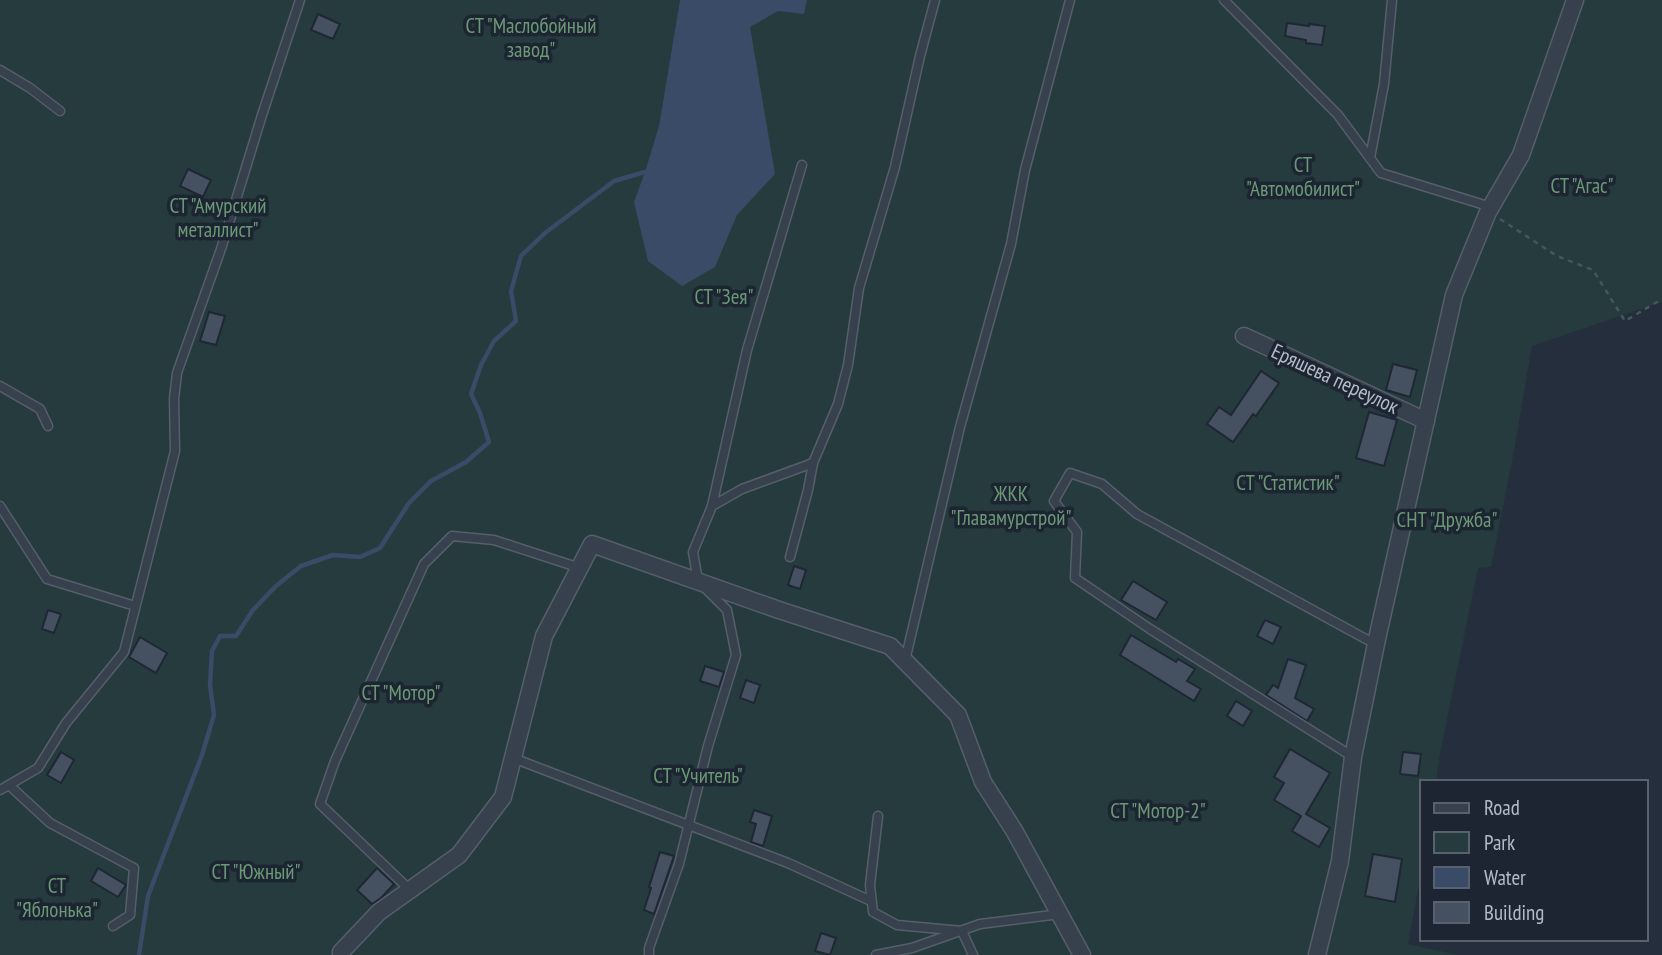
<svg xmlns="http://www.w3.org/2000/svg" width="1662" height="955" font-family="'PT Sans Narrow',sans-serif">
	<rect width="100%" height="100%" fill="#242e3d"/>
	<path fill="#263b3e" d="M 0,0 L 1662,0 L 1662,302 L 1532,346 L 1514,451 L 1491,567 L 1478,568 L 1440,754 L 1436,782 L 1422,782 L 1422,868 L 1408,944 L 1458,955 L 0,955 Z"/>
	<path fill="#394b66" d="M 680,0 L 807,0 L 804,14 L 778,11 L 750,27 L 775,174 L 737,215 L 715,267 L 682,286 L 648,261 L 634,202 L 645,172 L 659,126 Z"/>
	<g fill="none" stroke-linecap="round" stroke-linejoin="round">
		<path stroke="#394b66" stroke-width="4.5" d="M 139,955 L 148,896 L 202,755 L 214,715 L 210,685 L 212,651 L 220,636 L 236,636 L 253,610 L 276,586 L 301,566 L 333,555 L 360,557 L 380,548 L 409,503 L 431,481 L 466,462 L 489,442 L 480,413 L 471,394 L 481,365 L 494,341 L 516,321 L 511,291 L 521,256 L 545,233 L 614,181 L 645,172"/>
	</g>
	<g fill="#455061" stroke="#1f2734" stroke-width="2">
		<path d="M 318,14 L 340,24 L 333,39 L 311,30 Z"/>
		<path d="M 1287,23 L 1309,26 L 1309,24 L 1325,26 L 1322,45 L 1306,43 L 1306,40 L 1285,36 Z"/>
		<path d="M 188,169 L 211,180 L 203,197 L 180,186 Z"/>
		<path d="M 209,312 L 225,316 L 216,345 L 200,341 Z"/>
		<path d="M 1393,364 L 1417,370 L 1410,397 L 1386,390 Z"/>
		<path d="M 1261,371 L 1279,383 L 1256,416 L 1253,414 L 1233,442 L 1207,424 L 1219,407 L 1231,415 Z"/>
		<path d="M 1369,412 L 1397,420 L 1384,466 L 1356,458 Z"/>
		<path d="M 794,566 L 806,570 L 800,589 L 788,585 Z"/>
		<path d="M 1133,581 L 1167,602 L 1156,620 L 1121,600 Z"/>
		<path d="M 48,610 L 61,614 L 54,633 L 42,629 Z"/>
		<path d="M 1265,620 L 1281,627 L 1273,644 L 1257,636 Z"/>
		<path d="M 1131,635 L 1176,662 L 1178,659 L 1195,669 L 1187,681 L 1201,689 L 1194,701 L 1120,655 Z"/>
		<path d="M 140,637 L 167,653 L 156,673 L 129,657 Z"/>
		<path d="M 1288,659 L 1306,665 L 1295,698 L 1314,709 L 1307,721 L 1266,695 L 1273,685 L 1278,688 Z"/>
		<path d="M 705,666 L 724,672 L 719,687 L 700,681 Z"/>
		<path d="M 746,680 L 760,685 L 754,703 L 740,698 Z"/>
		<path d="M 1236,701 L 1252,711 L 1243,726 L 1227,716 Z"/>
		<path d="M 1290,749 L 1330,773 L 1306,814 L 1330,828 L 1319,847 L 1292,831 L 1301,816 L 1274,800 L 1284,783 L 1274,777 Z"/>
		<path d="M 61,752 L 74,760 L 61,783 L 47,775 Z"/>
		<path d="M 1403,752 L 1421,754 L 1418,776 L 1400,774 Z"/>
		<path d="M 754,810 L 772,816 L 763,846 L 751,842 L 756,824 L 750,822 Z"/>
		<path d="M 660,852 L 674,856 L 654,914 L 644,910 L 651,888 L 649,887 Z"/>
		<path d="M 1373,854 L 1402,859 L 1395,902 L 1365,896 Z"/>
		<path d="M 98,868 L 126,885 L 118,897 L 91,881 Z"/>
		<path d="M 377,868 L 394,884 L 381,898 L 372,904 L 357,890 Z"/>
		<path d="M 821,933 L 836,938 L 830,955 L 815,951 Z"/>
	</g>
	<g fill="none" stroke-linecap="round" stroke-linejoin="round">
		<g stroke="#565e6b" stroke-width="11">
			<g id="lane">
				<path d="M 1224,0 L 1338,115 L 1381,173 L 1491,207"/>
				<path d="M 0,70 L 30,88 L 60,111"/>
				<path d="M 1370,158 L 1384,84 L 1392,0"/>
				<path d="M 0,386 L 40,409 L 48,426"/>
				<path d="M 0,506 L 47,579 L 135,606"/>
				<path d="M 712,506 L 747,350 L 802,165"/>
				<path d="M 790,557 L 808,490 L 813,463"/>
				<path d="M 905,661 L 960,427 L 1011,244 L 1025,170 L 1070,0"/>
				<path d="M 1353,757 L 1150,629 L 1075,578 L 1077,532 L 1054,501 L 1070,473 L 1102,484 L 1137,514 L 1375,644"/>
				<path d="M 513,758 L 788,863 L 871,901"/>
				<path d="M 9,785 L 50,823 L 134,868 L 130,915 L 113,926"/>
				<path d="M 0,790 L 38,768 L 66,723 L 124,652 L 175,451 L 174,399 L 177,373 L 221,249 L 262,115 L 300,0"/>
				<path d="M 878,816 L 870,885 L 873,912 L 897,925 L 962,931 L 973,955"/>
				<path d="M 410,890 L 320,804 L 335,761 L 424,564 L 452,536 L 494,540 L 580,568"/>
				<path d="M 649,955 L 649,948 L 679,864 L 708,746 L 736,655 L 727,610 L 698,581 L 693,552 L 712,506 L 742,489 L 813,463 L 838,404 L 848,365 L 859,288 L 895,167 L 920,56 L 935,0"/>
				<path d="M 876,955 L 912,948 L 980,924 L 1060,914"/>
			</g>
		</g>
		<g stroke="#565e6b" stroke-width="19">
			<g id="street">
				<path d="M 1244,336 L 1426,421"/>
				<path d="M 341,955 L 341,952 L 379,912 L 459,855 L 503,797 L 544,636 L 592,544 L 779,610 L 890,646 L 958,715 L 983,782 L 1015,832 L 1082,955"/>
				<path d="M 1317,955 L 1340,861 L 1353,757 L 1377,639 L 1454,295 L 1488,212 L 1521,155 L 1575,0"/>
			</g>
		</g>
		<path stroke="#43585b" stroke-width="2.5" stroke-dasharray="5 5" stroke-linecap="butt" d="M 1500,219 L 1557,256 L 1593,270 L 1625,321 L 1662,299"/>
		<use href="#lane" stroke="#37404d" stroke-width="8"/>
		<use href="#street" stroke="#37404d" stroke-width="16"/>
	</g>
	<g text-anchor="middle" stroke-width="7" stroke-linejoin="round" paint-order="stroke">
		<g font-size="21" fill="#6a9975" stroke="#1d2532">
			<text x="531" y="33">СТ "Маслобойный<tspan x="531" dy="24">завод"</tspan></text>
			<text x="1303" y="172">СТ<tspan x="1303" dy="24">"Автомобилист"</tspan></text>
			<text x="1582" y="193">СТ "Агас"</text>
			<text x="218" y="213">СТ "Амурский<tspan x="218" dy="24">металлист"</tspan></text>
			<text x="724" y="304">СТ "Зея"</text>
			<text x="1288" y="490">СТ "Статистик"</text>
			<text x="1011" y="501">ЖКК<tspan x="1011" dy="24">"Главамурстрой"</tspan></text>
			<text x="1447" y="527">СНТ "Дружба"</text>
			<text x="401" y="700">СТ "Мотор"</text>
			<text x="698" y="783">СТ "Учитель"</text>
			<text x="1158" y="818">СТ "Мотор-2"</text>
			<text x="256" y="879">СТ "Южный"</text>
			<text x="57" y="893">СТ<tspan x="57" dy="24">"Яблонька"</tspan></text>
		</g>
		<g font-size="21" fill="#b3bbc8" stroke="#1d2532">
			<text transform="translate(1335 379) rotate(25)" y="7">Еряшева переулок</text>
		</g>
	</g>
	<rect x="1420" y="780" width="228" height="161" fill="#1d2532" stroke="#59616e" stroke-width="2"/>
	<rect x="1434" y="803" width="35" height="10" fill="#37404d" stroke="#59616e" stroke-width="2"/>
	<text x="1484" y="815" font-size="21" fill="#b3bbc8">Road</text>
	<rect x="1434" y="832" width="35" height="21" fill="#263b3e" stroke="#59616e" stroke-width="2"/>
	<text x="1484" y="850" font-size="21" fill="#b3bbc8">Park</text>
	<rect x="1434" y="867" width="35" height="21" fill="#394b66" stroke="#59616e" stroke-width="2"/>
	<text x="1484" y="885" font-size="21" fill="#b3bbc8">Water</text>
	<rect x="1434" y="902" width="35" height="21" fill="#455061" stroke="#59616e" stroke-width="2"/>
	<text x="1484" y="920" font-size="21" fill="#b3bbc8">Building</text>
</svg>
